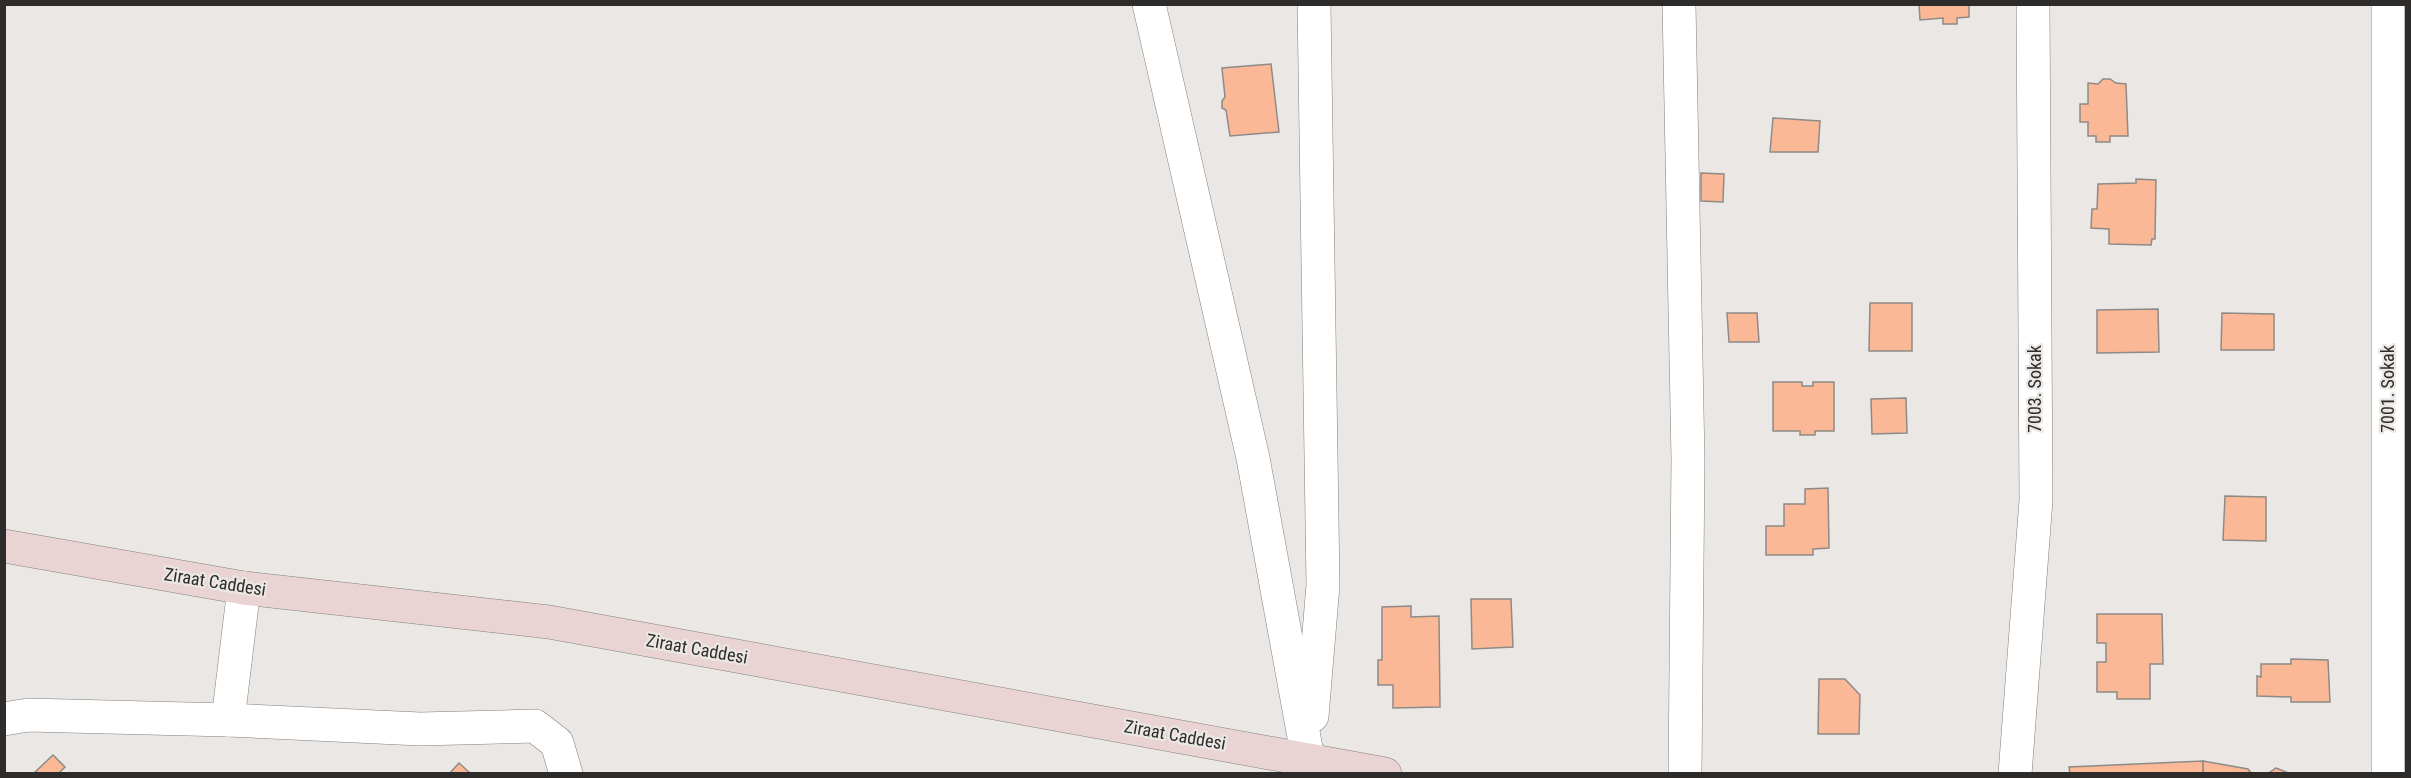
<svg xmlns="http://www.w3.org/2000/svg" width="2411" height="778" font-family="'Roboto Condensed',sans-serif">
	<rect width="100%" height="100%" fill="#eae7e4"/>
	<g fill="#fab896" stroke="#8e8a88" stroke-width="1.5">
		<path d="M 1919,4 L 1969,4 L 1969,17 L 1957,18 L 1957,24 L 1943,24 L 1943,18 L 1920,20 Z"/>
		<path d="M 1271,64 L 1279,132 L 1230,136 L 1226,110 L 1222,108 L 1222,101 L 1225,97 L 1222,68 Z"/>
		<path d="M 2103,79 L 2110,79 L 2116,83 L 2126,84 L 2128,136 L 2110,136 L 2110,142 L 2096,142 L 2096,136 L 2088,136 L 2088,122 L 2080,122 L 2080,104 L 2088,104 L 2088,83 L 2098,84 Z"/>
		<path d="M 1773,118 L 1820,121 L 1818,152 L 1770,152 Z"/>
		<path d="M 1701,173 L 1724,174 L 1723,202 L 1701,201 Z"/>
		<path d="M 2136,179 L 2156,180 L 2155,239 L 2152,239 L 2151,245 L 2109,244 L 2109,229 L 2091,228 L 2092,209 L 2097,209 L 2098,184 L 2136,183 Z"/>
		<path d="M 1870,303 L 1912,303 L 1912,351 L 1869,351 Z"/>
		<path d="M 2158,309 L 2159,352 L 2097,353 L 2097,310 Z"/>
		<path d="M 1727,313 L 1757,313 L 1759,342 L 1729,342 Z"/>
		<path d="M 2222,313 L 2274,314 L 2274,350 L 2221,350 Z"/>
		<path d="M 1773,382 L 1802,382 L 1802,386 L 1813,386 L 1813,382 L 1834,382 L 1834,431 L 1815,431 L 1815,435 L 1800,435 L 1800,431 L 1773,431 Z"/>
		<path d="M 1906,398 L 1907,433 L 1872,434 L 1871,399 Z"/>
		<path d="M 1828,488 L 1829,548 L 1813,549 L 1813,555 L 1766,555 L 1766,526 L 1784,526 L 1784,504 L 1805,504 L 1805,489 Z"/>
		<path d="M 2225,496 L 2266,497 L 2266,541 L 2223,540 Z"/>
		<path d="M 1471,599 L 1511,599 L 1513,647 L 1472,649 Z"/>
		<path d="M 1411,606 L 1411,617 L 1439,616 L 1440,707 L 1393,708 L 1393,685 L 1378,685 L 1378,660 L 1382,660 L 1382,607 Z"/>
		<path d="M 2097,614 L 2162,614 L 2163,664 L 2150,664 L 2150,699 L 2117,699 L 2117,692 L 2097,692 L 2097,662 L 2106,662 L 2106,643 L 2097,643 Z"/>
		<path d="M 2291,659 L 2328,660 L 2330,702 L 2291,702 L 2291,697 L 2257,696 L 2257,676 L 2261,677 L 2261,664 L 2291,664 Z"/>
		<path d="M 1819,679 L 1845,679 L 1860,695 L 1859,734 L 1818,734 Z"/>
		<path d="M 53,755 L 65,767 L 58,774 L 33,774 Z"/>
		<path d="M 2203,761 L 2248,769 L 2252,774 L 2203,774 Z"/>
		<path d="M 2203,761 L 2203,774 L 2070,774 L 2069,767 Z"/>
		<path d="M 459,763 L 471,774 L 449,774 Z"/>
		<path d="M 2276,768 L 2291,774 L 2267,774 Z"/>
	</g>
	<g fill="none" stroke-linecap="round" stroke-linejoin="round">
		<g stroke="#82807d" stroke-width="34">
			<g id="street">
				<path d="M 1149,4 L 1253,458 L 1308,759"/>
				<path d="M 1679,4 L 1688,460 L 1685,774"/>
				<path d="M 2388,4 L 2388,774"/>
				<path d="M 1312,716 L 1323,585 L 1314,4"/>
				<path d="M 4,719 L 28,715 L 228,720 L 420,729 L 535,726 L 557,743 L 566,774"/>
				<path d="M 228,720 L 244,588"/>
				<path d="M 2015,774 L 2036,500 L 2033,4"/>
			</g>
		</g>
		<g stroke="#82807d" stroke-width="34">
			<path id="secondary" d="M 4,546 L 244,588 L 549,622 L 1385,774"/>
		</g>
		<use href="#street" stroke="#fff" stroke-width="33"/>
		<use href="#secondary" stroke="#ead4d3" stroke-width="33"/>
	</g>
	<g text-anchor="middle" stroke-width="4.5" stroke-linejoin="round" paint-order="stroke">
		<g font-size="18" fill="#2d2c2a" stroke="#eae7e4">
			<text transform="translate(2035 389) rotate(-90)" y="6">7003. Sokak</text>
			<text transform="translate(2388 389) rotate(-90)" y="6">7001. Sokak</text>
			<text transform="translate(215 582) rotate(9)" y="6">Ziraat Caddesi</text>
			<text transform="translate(697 649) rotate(10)" y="6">Ziraat Caddesi</text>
			<text transform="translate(1175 735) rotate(10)" y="6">Ziraat Caddesi</text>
		</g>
	</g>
	<rect width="2411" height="778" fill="none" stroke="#2d2c2a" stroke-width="12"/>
</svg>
